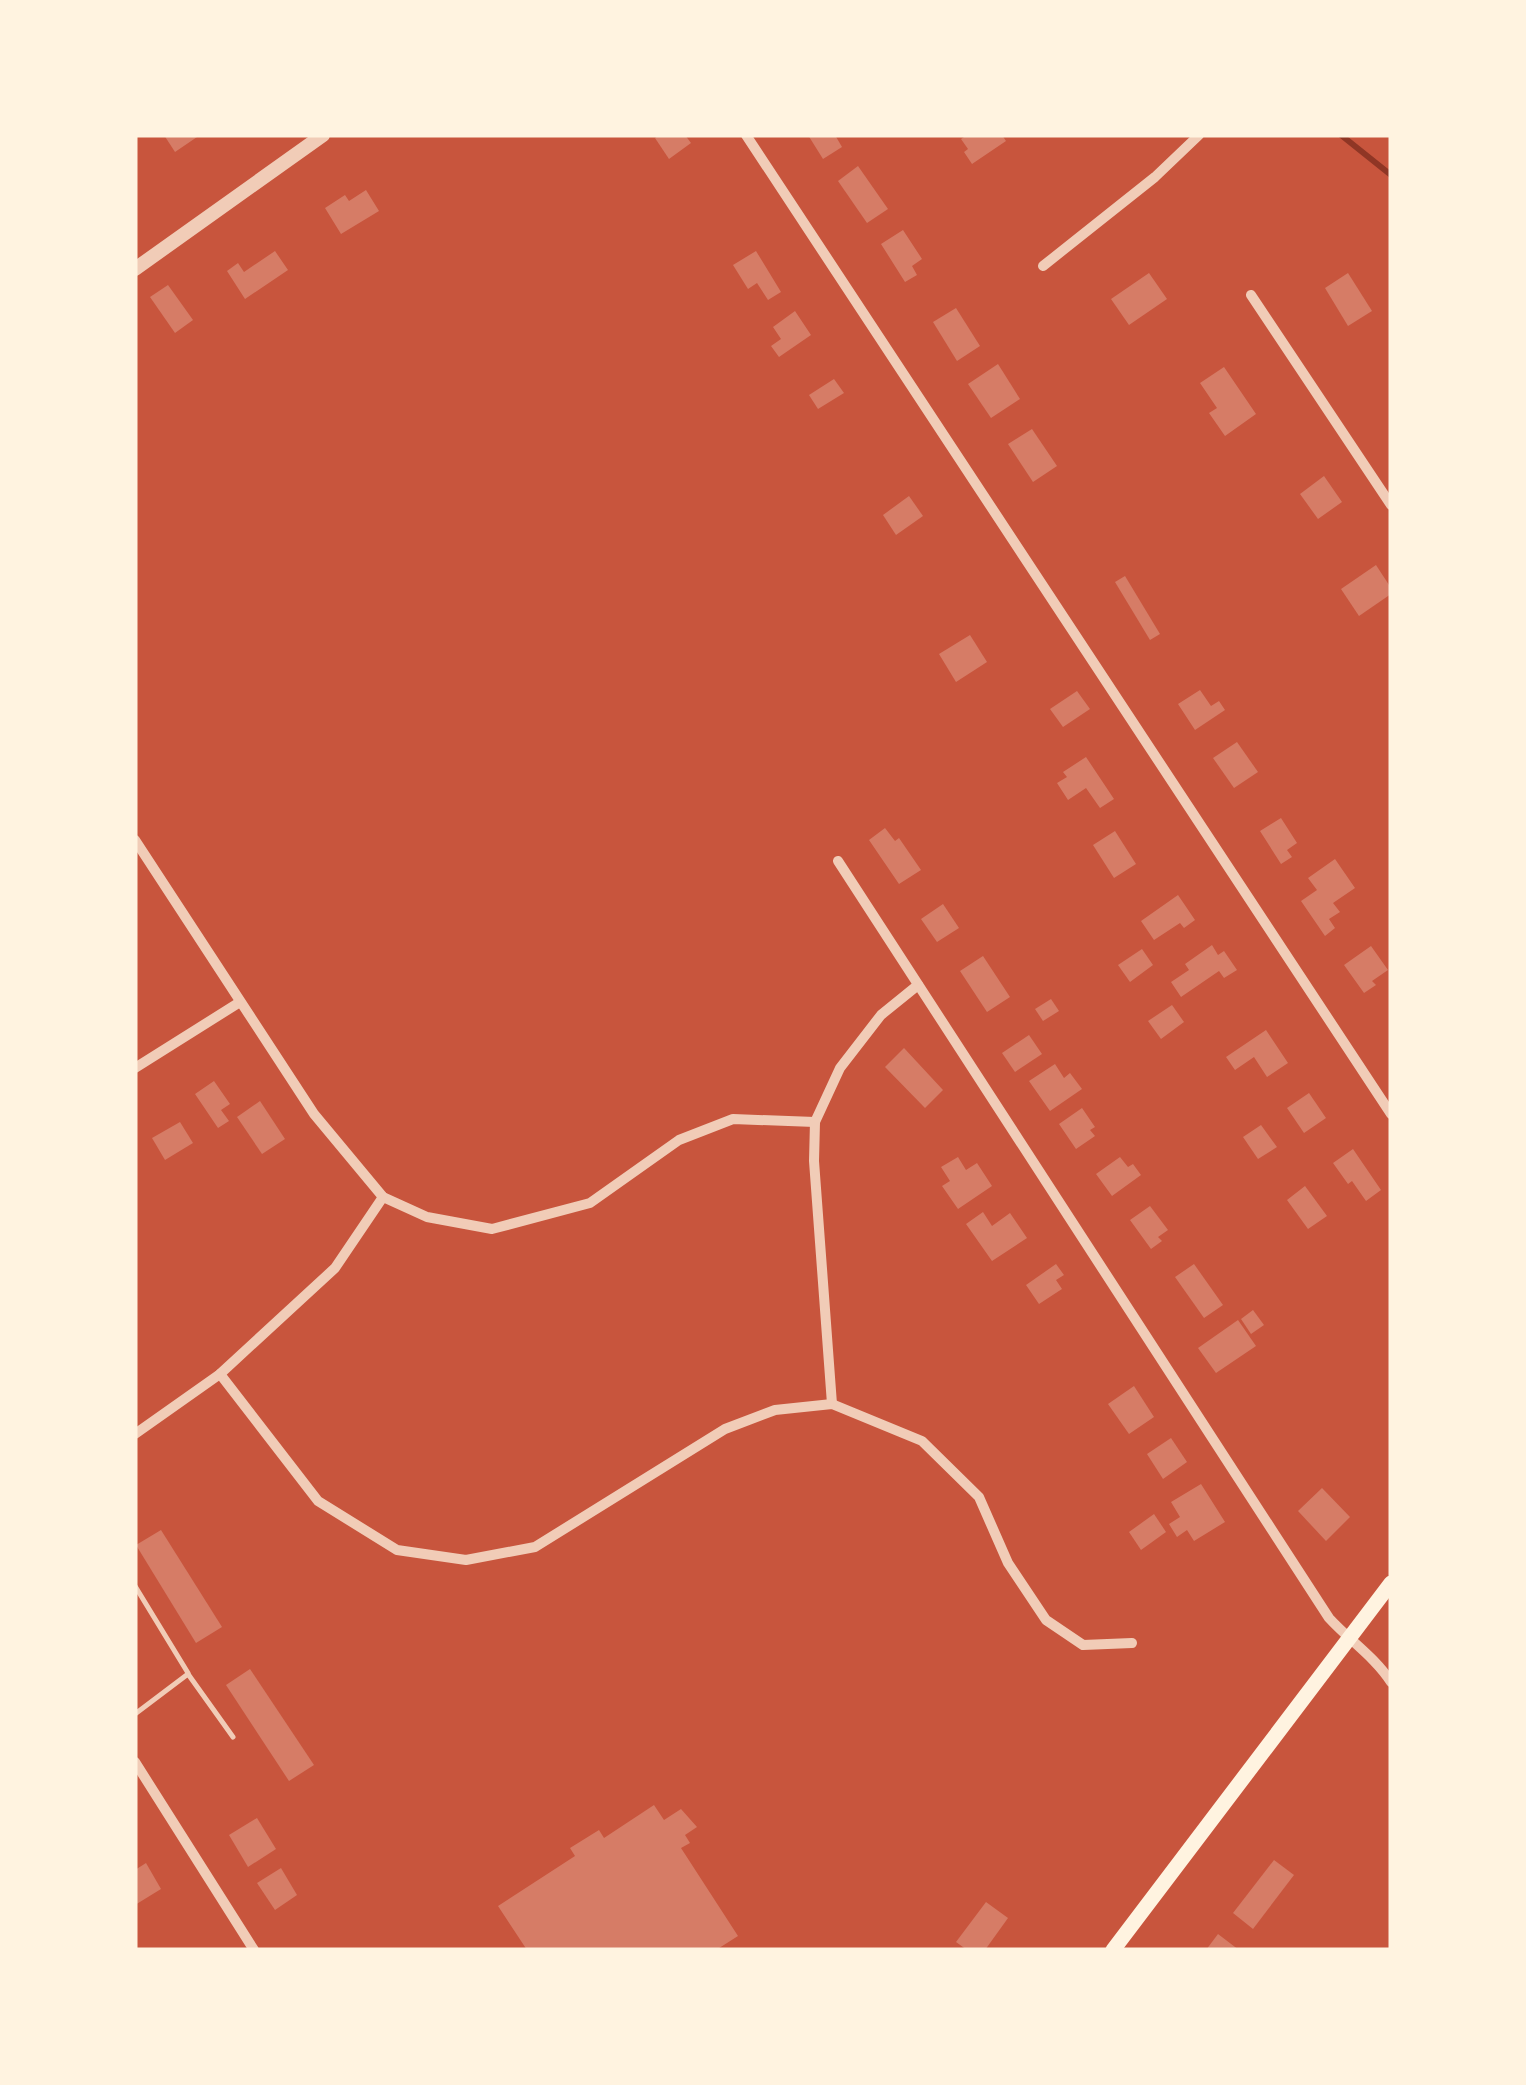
<svg xmlns="http://www.w3.org/2000/svg" width="1526" height="2085" font-family="Raleway,sans-serif">
	<rect width="100%" height="100%" fill="#c8553d"/>
	<g fill="none" stroke-linecap="round" stroke-linejoin="round">
		<path stroke="#8f3625" stroke-width="6" d="M 1341,135 L 1391,175"/>
	</g>
	<g fill="#d67c66">
		<path d="M 164,135 L 200,135 L 175,152 Z"/>
		<path d="M 659,135 L 685,135 L 691,143 L 669,159 L 655,138 Z"/>
		<path d="M 808,135 L 835,135 L 842,147 L 823,159 Z"/>
		<path d="M 967,135 L 1002,135 L 1006,141 L 972,164 L 964,152 L 968,149 L 961,139 Z"/>
		<path d="M 858,166 L 888,209 L 867,223 L 838,181 Z"/>
		<path d="M 366,190 L 379,211 L 341,234 L 325,208 L 345,195 L 349,201 Z"/>
		<path d="M 903,230 L 922,259 L 912,266 L 917,275 L 905,282 L 881,244 Z"/>
		<path d="M 275,251 L 288,270 L 245,299 L 227,271 L 238,263 L 244,272 Z"/>
		<path d="M 756,251 L 781,292 L 768,300 L 757,283 L 748,289 L 733,265 Z"/>
		<path d="M 1149,273 L 1167,299 L 1129,325 L 1111,299 Z"/>
		<path d="M 1348,273 L 1372,311 L 1348,326 L 1325,288 Z"/>
		<path d="M 168,285 L 193,320 L 175,333 L 150,297 Z"/>
		<path d="M 956,308 L 980,346 L 957,361 L 933,322 Z"/>
		<path d="M 795,311 L 811,335 L 779,357 L 771,346 L 781,339 L 773,327 Z"/>
		<path d="M 998,364 L 1020,399 L 991,418 L 968,384 Z"/>
		<path d="M 1224,367 L 1256,414 L 1225,436 L 1209,413 L 1217,408 L 1200,383 Z"/>
		<path d="M 834,379 L 844,393 L 818,409 L 809,395 Z"/>
		<path d="M 1032,429 L 1057,466 L 1033,482 L 1008,444 Z"/>
		<path d="M 1324,476 L 1342,502 L 1318,519 L 1300,494 Z"/>
		<path d="M 909,496 L 923,516 L 896,535 L 883,515 Z"/>
		<path d="M 1376,565 L 1391,588 L 1391,594 L 1359,616 L 1341,589 Z"/>
		<path d="M 1125,576 L 1160,634 L 1150,640 L 1115,582 Z"/>
		<path d="M 970,635 L 987,662 L 956,682 L 939,654 Z"/>
		<path d="M 1200,690 L 1211,706 L 1219,701 L 1225,710 L 1195,730 L 1178,704 Z"/>
		<path d="M 1077,691 L 1090,709 L 1063,727 L 1050,709 Z"/>
		<path d="M 1237,742 L 1258,772 L 1234,788 L 1213,758 Z"/>
		<path d="M 1086,757 L 1114,799 L 1100,808 L 1086,788 L 1068,800 L 1057,783 L 1067,777 L 1063,772 Z"/>
		<path d="M 1281,818 L 1297,843 L 1287,850 L 1292,857 L 1281,864 L 1260,831 Z"/>
		<path d="M 885,828 L 895,841 L 899,838 L 921,870 L 899,884 L 869,840 Z"/>
		<path d="M 1115,831 L 1136,864 L 1114,878 L 1093,845 Z"/>
		<path d="M 1335,859 L 1355,888 L 1333,903 L 1340,912 L 1329,919 L 1335,928 L 1325,936 L 1301,901 L 1317,890 L 1308,878 Z"/>
		<path d="M 1178,895 L 1195,920 L 1184,928 L 1180,923 L 1154,940 L 1141,921 Z"/>
		<path d="M 943,904 L 959,928 L 937,942 L 921,919 Z"/>
		<path d="M 1212,945 L 1218,955 L 1224,951 L 1237,970 L 1224,978 L 1219,971 L 1181,997 L 1171,982 L 1189,970 L 1185,964 Z"/>
		<path d="M 1371,946 L 1388,970 L 1372,981 L 1376,985 L 1364,993 L 1344,965 Z"/>
		<path d="M 1142,949 L 1153,965 L 1130,982 L 1118,965 Z"/>
		<path d="M 983,956 L 1010,997 L 987,1012 L 960,971 Z"/>
		<path d="M 1051,999 L 1059,1011 L 1043,1021 L 1035,1009 Z"/>
		<path d="M 1172,1005 L 1184,1022 L 1161,1039 L 1148,1021 Z"/>
		<path d="M 1266,1030 L 1288,1063 L 1267,1077 L 1254,1057 L 1235,1070 L 1226,1057 Z"/>
		<path d="M 1029,1035 L 1042,1054 L 1015,1072 L 1002,1053 Z"/>
		<path d="M 904,1048 L 943,1090 L 925,1108 L 885,1067 Z"/>
		<path d="M 1055,1064 L 1064,1078 L 1070,1073 L 1082,1089 L 1050,1111 L 1029,1081 Z"/>
		<path d="M 214,1081 L 230,1104 L 221,1110 L 229,1121 L 218,1128 L 195,1094 Z"/>
		<path d="M 1309,1093 L 1326,1118 L 1304,1133 L 1287,1108 Z"/>
		<path d="M 260,1101 L 285,1139 L 262,1154 L 237,1117 Z"/>
		<path d="M 1082,1108 L 1095,1127 L 1090,1130 L 1095,1136 L 1076,1149 L 1059,1124 Z"/>
		<path d="M 180,1122 L 193,1143 L 165,1160 L 152,1138 Z"/>
		<path d="M 1261,1125 L 1277,1147 L 1258,1159 L 1243,1137 Z"/>
		<path d="M 1353,1149 L 1381,1190 L 1366,1201 L 1352,1181 L 1348,1184 L 1333,1163 Z"/>
		<path d="M 958,1157 L 966,1170 L 977,1163 L 992,1186 L 958,1209 L 942,1186 L 950,1181 L 941,1167 Z"/>
		<path d="M 1120,1157 L 1128,1167 L 1133,1164 L 1141,1175 L 1112,1196 L 1096,1174 Z"/>
		<path d="M 1305,1186 L 1327,1216 L 1308,1229 L 1287,1200 Z"/>
		<path d="M 1150,1206 L 1168,1230 L 1158,1237 L 1162,1241 L 1151,1249 L 1130,1220 Z"/>
		<path d="M 983,1212 L 992,1226 L 1010,1213 L 1027,1238 L 992,1261 L 966,1224 Z"/>
		<path d="M 1056,1264 L 1064,1275 L 1056,1280 L 1062,1289 L 1039,1304 L 1026,1285 Z"/>
		<path d="M 1194,1264 L 1223,1305 L 1204,1318 L 1175,1277 Z"/>
		<path d="M 1253,1310 L 1264,1325 L 1251,1334 L 1241,1319 Z"/>
		<path d="M 1238,1320 L 1256,1346 L 1216,1373 L 1198,1348 Z"/>
		<path d="M 1134,1386 L 1154,1417 L 1129,1434 L 1108,1404 Z"/>
		<path d="M 1171,1438 L 1187,1462 L 1163,1479 L 1147,1454 Z"/>
		<path d="M 1201,1484 L 1225,1522 L 1194,1541 L 1187,1530 L 1177,1537 L 1169,1524 L 1180,1517 L 1171,1502 Z"/>
		<path d="M 1322,1488 L 1350,1517 L 1326,1541 L 1298,1511 Z"/>
		<path d="M 1154,1514 L 1166,1532 L 1141,1550 L 1129,1532 Z"/>
		<path d="M 161,1530 L 222,1627 L 196,1643 L 136,1545 Z"/>
		<path d="M 250,1669 L 314,1765 L 289,1781 L 226,1685 Z"/>
		<path d="M 654,1805 L 664,1820 L 681,1809 L 697,1827 L 685,1835 L 690,1843 L 681,1848 L 738,1936 L 716,1950 L 527,1950 L 498,1906 L 575,1856 L 570,1848 L 599,1830 L 604,1838 Z"/>
		<path d="M 257,1818 L 276,1849 L 248,1867 L 229,1835 Z"/>
		<path d="M 1274,1860 L 1294,1875 L 1253,1929 L 1233,1913 Z"/>
		<path d="M 146,1863 L 161,1889 L 135,1905 L 135,1870 Z"/>
		<path d="M 281,1868 L 297,1895 L 275,1910 L 257,1883 Z"/>
		<path d="M 986,1902 L 1008,1918 L 985,1950 L 967,1950 L 956,1942 Z"/>
		<path d="M 1218,1934 L 1239,1950 L 1206,1950 Z"/>
	</g>
	<g fill="none" stroke-linecap="round" stroke-linejoin="round">
		<g stroke="#f1ccb7" stroke-width="5">
			<path d="M 135,1586 L 188,1673"/>
			<path d="M 135,1714 L 188,1674 L 233,1737"/>
		</g>
		<g stroke="#f1ccb7" stroke-width="10">
			<path d="M 746,135 L 1391,1114"/>
			<path d="M 1043,266 L 1155,177 L 1199,135"/>
			<path d="M 1251,295 L 1391,505"/>
			<path d="M 135,840 L 314,1114 L 383,1197 L 427,1217 L 492,1229 L 590,1203 L 679,1140 L 733,1119 L 815,1122"/>
			<path d="M 838,861 L 1329,1618 C 1349,1640 1375,1657 1391,1682"/>
			<path d="M 135,1068 L 240,1002"/>
			<path d="M 220,1374 L 318,1501 L 397,1550 L 466,1560 L 535,1547 L 725,1429 L 775,1410 L 832,1404 L 922,1441 L 979,1497 L 1008,1563 L 1046,1620 L 1083,1645 L 1132,1643"/>
			<path d="M 832,1404 L 814,1161 L 815,1122 L 840,1068 L 881,1015 L 918,985"/>
			<path d="M 135,1434 L 220,1374 L 335,1268 L 383,1197"/>
			<path d="M 135,1762 L 254,1950"/>
		</g>
		<path stroke="#f1ccb7" stroke-width="14" d="M 135,269 L 323,135"/>
		<path stroke="#fff3e0" stroke-width="15" d="M 1113,1950 L 1391,1583"/>
	</g>
	<rect width="1526" height="2085" fill="none" stroke="#fff3e0" stroke-width="275"/>
</svg>
